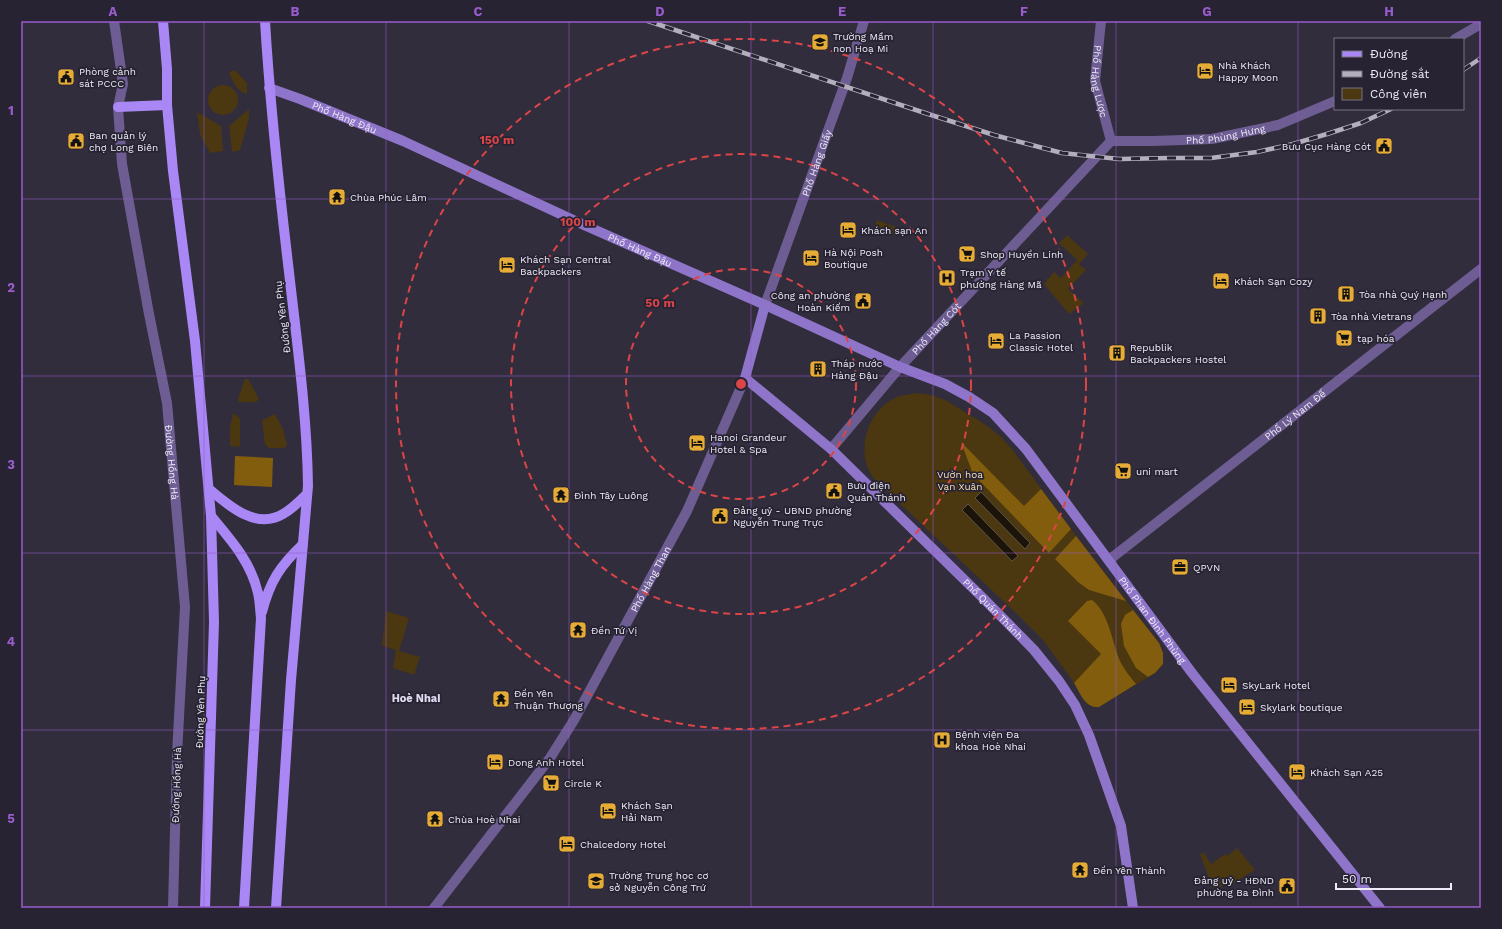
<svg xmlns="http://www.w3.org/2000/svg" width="1502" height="929" font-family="'Work Sans',sans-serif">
	<rect width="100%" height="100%" fill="#312d3d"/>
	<g fill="#4b3710">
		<path d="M 235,70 L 247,83 L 247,94 C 237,92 232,81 229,72 Z"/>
		<circle cx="223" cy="100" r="15"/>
		<path d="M 249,109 L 249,118 L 240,150 L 232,152 L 229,126 Z"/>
		<path d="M 197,112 L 221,126 L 223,151 L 210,153 L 200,135 Z"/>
		<path d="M 877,220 L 901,229 L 898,236 L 875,226 Z"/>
		<path d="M 1067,235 L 1088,254 L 1079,264 L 1086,270 L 1068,289 L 1084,303 L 1069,314 L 1044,284 L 1054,272 L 1061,278 L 1077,260 L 1059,243 Z"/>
		<path d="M 245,379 L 248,379 L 259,399 L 256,402 L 239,402 L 238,399 Z"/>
		<path d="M 916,393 L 932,395 L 947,401 L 986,425 L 1001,437 L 1012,449 L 1071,529 L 1159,643 L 1163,653 L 1163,664 L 1155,673 L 1099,707 L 1094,707 L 1087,704 L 1074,683 L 1043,640 L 1018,615 L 875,480 C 872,476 869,471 867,466 C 858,439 873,405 900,396 C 905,395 911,394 916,393 Z"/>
		<path d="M 233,413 L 240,418 L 240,447 L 230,446 L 230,427 Z"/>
		<path d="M 275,414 L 283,429 L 287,445 L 284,448 L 269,448 L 265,444 L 262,420 Z"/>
		<path d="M 386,611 L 409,618 L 399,651 L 420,657 L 414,675 L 393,668 L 396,650 L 382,646 Z"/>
		<path d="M 1237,848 L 1255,870 L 1240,879 L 1241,881 L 1213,889 L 1200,854 L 1204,853 L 1211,864 L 1225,854 L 1227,856 Z"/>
	</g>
	<g fill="#825d0d">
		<path d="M 961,442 L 1024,506 L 1041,489 L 1071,529 L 1049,553 L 973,474 Z"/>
		<path d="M 235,456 L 273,458 L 272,487 L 234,485 Z"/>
		<path d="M 1076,536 L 1126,601 L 1089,590 L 1078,582 L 1055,559 Z"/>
		<path d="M 1092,600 C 1109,613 1112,642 1120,661 C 1124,669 1130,677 1136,684 L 1099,707 C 1085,708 1080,693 1074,683 L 1101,654 L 1068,621 L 1087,601 Z"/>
		<path d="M 1133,610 L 1159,643 L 1163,653 L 1163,664 L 1155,673 L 1148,677 L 1136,668 L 1124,646 L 1121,624 L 1125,615 Z"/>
	</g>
	<g fill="#1c1408" stroke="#5b5550">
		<path d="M 981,492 L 1030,543 L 1025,549 L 975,498 Z"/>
		<path d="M 968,504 L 1018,556 L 1012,561 L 962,510 Z"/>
	</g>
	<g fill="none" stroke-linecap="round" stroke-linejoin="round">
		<g stroke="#6d5d92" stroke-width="10">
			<path id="s1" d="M 114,21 L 123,84 L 118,107 L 122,164 L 149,314 L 167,403 L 185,607 L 177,754 L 173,908"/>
			<path id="s2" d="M 1101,21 L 1095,81 L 1111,141"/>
			<path d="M 1455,39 L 1481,24"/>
			<path id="s3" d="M 1111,141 L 1153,141 L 1212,139 L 1278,125 L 1335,101"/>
			<path id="s4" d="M 765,305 L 847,78 L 864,21"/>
			<path id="s5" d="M 831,449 L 900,367 L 1111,141"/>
			<path id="s6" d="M 1109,560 L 1481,269"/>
			<path id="s7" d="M 434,908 L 550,758 L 574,720 L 687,511 L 745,378"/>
		</g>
		<g stroke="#8f75c9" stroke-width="10">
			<path id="s8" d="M 269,88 L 300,99 L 403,141 L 584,225 L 765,305 L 900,367 L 945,384 L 969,397 L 993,413 L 1026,449 L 1192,673 L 1380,908"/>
			<path id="s9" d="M 765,305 L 745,378 L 831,449 L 984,599 L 1034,650 L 1059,681 L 1075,705 L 1089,735 L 1121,826 L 1133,908"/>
		</g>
		<g stroke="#a987f4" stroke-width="10">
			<path d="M 163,21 L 167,69 L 167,105 L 173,171 L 195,341 L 211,516 L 214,622 L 205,908"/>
			<path d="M 265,21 C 270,105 279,188 289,272 C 297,343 307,414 308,486 L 291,680 L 276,908"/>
			<path d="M 118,107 L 167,105"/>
			<path d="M 209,489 C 229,506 256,530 283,514 C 292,509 300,501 307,494"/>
			<path d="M 211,516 C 231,540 251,562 258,593 C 260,601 260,610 261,618 L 244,908"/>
			<path d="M 262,612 C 270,581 280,566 303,544"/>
		</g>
		<g stroke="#b3afbc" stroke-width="4.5">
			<g id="rail">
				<path d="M 648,21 L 925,113 L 994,135 L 1062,153 L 1119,159 L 1171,158 L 1211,158 L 1257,152 L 1293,144 L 1327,134 L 1361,123 L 1391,109"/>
				<path d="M 1463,70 L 1481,58"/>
			</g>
		</g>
		<use href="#rail" stroke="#272333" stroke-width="3" stroke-dasharray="9" stroke-linecap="butt"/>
	</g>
	<path fill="none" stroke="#985ccd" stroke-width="1" stroke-opacity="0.55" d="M 204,21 L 204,908M 386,21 L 386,908M 569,21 L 569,908M 751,21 L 751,908M 933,21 L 933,908M 1116,21 L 1116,908M 1298,21 L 1298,908M 21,199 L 1481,199M 21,376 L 1481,376M 21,553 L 1481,553M 21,730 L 1481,730"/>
	<g fill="none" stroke="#da4547" stroke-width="2" stroke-dasharray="7 5">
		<circle cx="741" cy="384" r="115"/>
		<circle cx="741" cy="384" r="230"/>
		<circle cx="741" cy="384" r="345"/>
	</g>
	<defs>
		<g id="school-square" transform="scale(0.9)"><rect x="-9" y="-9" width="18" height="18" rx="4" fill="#e6ac36" stroke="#272333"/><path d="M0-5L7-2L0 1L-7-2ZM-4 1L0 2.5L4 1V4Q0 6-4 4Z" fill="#111"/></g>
		<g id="hotel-square" transform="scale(0.9)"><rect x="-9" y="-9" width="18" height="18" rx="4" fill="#e6ac36" stroke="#272333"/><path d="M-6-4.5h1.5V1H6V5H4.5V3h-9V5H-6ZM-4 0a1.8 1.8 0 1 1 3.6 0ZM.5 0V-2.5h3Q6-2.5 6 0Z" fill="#111"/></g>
		<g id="civic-square" transform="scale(0.9)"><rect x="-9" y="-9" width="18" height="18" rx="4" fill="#e6ac36" stroke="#272333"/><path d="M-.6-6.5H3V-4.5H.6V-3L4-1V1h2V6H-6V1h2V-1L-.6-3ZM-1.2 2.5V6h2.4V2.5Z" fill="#111"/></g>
		<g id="temple-square" transform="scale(0.9)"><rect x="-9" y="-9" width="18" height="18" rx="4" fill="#e6ac36" stroke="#272333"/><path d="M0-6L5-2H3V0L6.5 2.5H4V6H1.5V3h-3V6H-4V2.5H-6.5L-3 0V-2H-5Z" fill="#111"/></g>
		<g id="supermarket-square" transform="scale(0.9)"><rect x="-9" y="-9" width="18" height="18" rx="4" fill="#e6ac36" stroke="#272333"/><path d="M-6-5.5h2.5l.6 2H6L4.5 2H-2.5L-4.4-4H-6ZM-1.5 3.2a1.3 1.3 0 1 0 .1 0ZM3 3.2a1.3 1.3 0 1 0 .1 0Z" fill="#111"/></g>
		<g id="hospital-square" transform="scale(0.9)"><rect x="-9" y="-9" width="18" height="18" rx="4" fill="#e6ac36" stroke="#272333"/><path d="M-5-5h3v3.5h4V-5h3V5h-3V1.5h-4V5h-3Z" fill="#111"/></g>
		<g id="building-square" transform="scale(0.9)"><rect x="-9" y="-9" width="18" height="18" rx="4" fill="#e6ac36" stroke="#272333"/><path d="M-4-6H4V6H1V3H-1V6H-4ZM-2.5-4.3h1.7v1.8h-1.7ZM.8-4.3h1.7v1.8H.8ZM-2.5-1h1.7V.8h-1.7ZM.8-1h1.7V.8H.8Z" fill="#111"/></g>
		<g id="office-square" transform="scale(0.9)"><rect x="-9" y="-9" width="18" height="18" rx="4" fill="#e6ac36" stroke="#272333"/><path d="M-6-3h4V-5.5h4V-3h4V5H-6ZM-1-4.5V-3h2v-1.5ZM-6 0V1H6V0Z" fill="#111"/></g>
	</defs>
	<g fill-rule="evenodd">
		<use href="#school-square" x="820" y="42"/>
		<use href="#hotel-square" x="1205" y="71"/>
		<use href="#civic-square" x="66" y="77"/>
		<use href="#civic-square" x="76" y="141"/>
		<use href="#civic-square" x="1384" y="146"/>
		<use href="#temple-square" x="337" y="197"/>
		<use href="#hotel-square" x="848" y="230"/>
		<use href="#supermarket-square" x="967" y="254"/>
		<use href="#hotel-square" x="811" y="258"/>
		<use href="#hotel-square" x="507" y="265"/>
		<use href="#hospital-square" x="947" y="278"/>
		<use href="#hotel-square" x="1221" y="281"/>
		<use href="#building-square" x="1346" y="294"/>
		<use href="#civic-square" x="863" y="301"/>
		<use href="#building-square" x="1318" y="316"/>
		<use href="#supermarket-square" x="1344" y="338"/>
		<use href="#hotel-square" x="996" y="341"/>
		<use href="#building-square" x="1117" y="353"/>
		<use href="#building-square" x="818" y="369"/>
		<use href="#hotel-square" x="697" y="443"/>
		<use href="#supermarket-square" x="1123" y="471"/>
		<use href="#civic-square" x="834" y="491"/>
		<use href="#temple-square" x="561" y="495"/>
		<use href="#civic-square" x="720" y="516"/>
		<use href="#office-square" x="1180" y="567"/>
		<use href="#temple-square" x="578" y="630"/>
		<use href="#hotel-square" x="1229" y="685"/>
		<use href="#temple-square" x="501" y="699"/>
		<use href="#hotel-square" x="1247" y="707"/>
		<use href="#hospital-square" x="942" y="740"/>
		<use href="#hotel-square" x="495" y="762"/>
		<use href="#hotel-square" x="1297" y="772"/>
		<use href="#supermarket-square" x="551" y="783"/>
		<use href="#hotel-square" x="608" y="811"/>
		<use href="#temple-square" x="435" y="819"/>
		<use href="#hotel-square" x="567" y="844"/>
		<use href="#temple-square" x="1080" y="870"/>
		<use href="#school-square" x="596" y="881"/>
		<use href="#civic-square" x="1287" y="886"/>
	</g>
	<g text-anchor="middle" stroke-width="3.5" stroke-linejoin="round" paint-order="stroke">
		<g font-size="10" fill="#efecf7" stroke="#272333" text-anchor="start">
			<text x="833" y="40">Trường Mầm<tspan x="833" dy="12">non Hoạ Mi</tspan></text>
			<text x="1218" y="69">Nhà Khách<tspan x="1218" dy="12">Happy Moon</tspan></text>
			<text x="79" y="75">Phòng cảnh<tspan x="79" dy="12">sát PCCC</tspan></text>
			<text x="89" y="139">Ban quản lý<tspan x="89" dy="12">chợ Long Biên</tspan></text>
			<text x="1371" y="150" text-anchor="end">Bưu Cục Hàng Cót</text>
			<text x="350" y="201">Chùa Phúc Lâm</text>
			<text x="861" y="234">Khách sạn An</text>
			<text x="824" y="256">Hà Nội Posh<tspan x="824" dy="12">Boutique</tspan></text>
			<text x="980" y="258">Shop Huyền Linh</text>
			<text x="520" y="263">Khách Sạn Central<tspan x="520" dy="12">Backpackers</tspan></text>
			<text x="960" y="276">Trạm Y tế<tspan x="960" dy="12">phường Hàng Mã</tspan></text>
			<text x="1234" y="285">Khách Sạn Cozy</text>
			<text x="1359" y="298">Tòa nhà Quý Hạnh</text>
			<text x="850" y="299" text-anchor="end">Công an phường<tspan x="850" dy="12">Hoàn Kiếm</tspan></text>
			<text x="1331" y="320">Tòa nhà Vietrans</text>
			<text x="1009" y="339">La Passion<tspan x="1009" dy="12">Classic Hotel</tspan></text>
			<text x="1357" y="342">tạp hóa</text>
			<text x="1130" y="351">Republik<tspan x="1130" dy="12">Backpackers Hostel</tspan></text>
			<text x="831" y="367">Tháp nước<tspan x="831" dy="12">Hàng Đậu</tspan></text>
			<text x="710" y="441">Hanoi Grandeur<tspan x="710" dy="12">Hotel &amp; Spa</tspan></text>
			<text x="1136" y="475">uni mart</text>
			<text x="847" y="489">Bưu điện<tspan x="847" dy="12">Quán Thánh</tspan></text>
			<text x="574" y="499">Đình Tây Luông</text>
			<text x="733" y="514">Đảng uỷ - UBND phường<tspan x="733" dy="12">Nguyễn Trung Trực</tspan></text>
			<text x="1193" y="571">QPVN</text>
			<text x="591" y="634">Đền Tứ Vị</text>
			<text x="1242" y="689">SkyLark Hotel</text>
			<text x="514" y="697">Đền Yên<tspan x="514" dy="12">Thuận Thượng</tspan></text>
			<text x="1260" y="711">Skylark boutique</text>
			<text x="955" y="738">Bệnh viện Đa<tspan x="955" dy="12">khoa Hoè Nhai</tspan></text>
			<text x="508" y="766">Dong Anh Hotel</text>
			<text x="1310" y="776">Khách Sạn A25</text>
			<text x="564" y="787">Circle K</text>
			<text x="621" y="809">Khách Sạn<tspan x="621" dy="12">Hải Nam</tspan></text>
			<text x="448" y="823">Chùa Hoè Nhai</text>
			<text x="580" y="848">Chalcedony Hotel</text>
			<text x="1093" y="874">Đền Yên Thành</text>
			<text x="609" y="879">Trường Trung học cơ<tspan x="609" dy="12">sở Nguyễn Công Trứ</tspan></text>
			<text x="1274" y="884" text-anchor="end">Đảng uỷ - HĐND<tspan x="1274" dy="12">phường Ba Đình</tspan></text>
		</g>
		<g font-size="10" fill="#efecf7" stroke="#272333">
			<text dy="4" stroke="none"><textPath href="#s2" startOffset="61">Phố Hàng Lược</textPath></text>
			<text dy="4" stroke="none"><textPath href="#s8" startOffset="81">Phố Hàng Đậu</textPath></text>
			<text dy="4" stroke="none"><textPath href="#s3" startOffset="115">Phố Phùng Hưng</textPath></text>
			<text dy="4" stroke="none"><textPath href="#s4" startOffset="151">Phố Hàng Giấy</textPath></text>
			<text dy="4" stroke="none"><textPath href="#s8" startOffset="405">Phố Hàng Đậu</textPath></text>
			<text transform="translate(282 317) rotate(-97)" y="4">Đường Yên Phụ</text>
			<text dy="4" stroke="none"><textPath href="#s5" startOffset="160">Phố Hàng Cót</textPath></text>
			<text dy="4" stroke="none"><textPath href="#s6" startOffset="236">Phố Lý Nam Đế</textPath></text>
			<text dy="4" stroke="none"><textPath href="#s1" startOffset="447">Đường Hồng Hà</textPath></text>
			<text dy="4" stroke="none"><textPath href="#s7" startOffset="395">Phố Hàng Than</textPath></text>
			<text dy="4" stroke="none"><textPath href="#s9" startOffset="415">Phố Quán Thánh</textPath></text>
			<text dy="4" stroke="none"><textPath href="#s8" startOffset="1056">Phố Phan Đình Phùng</textPath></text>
			<text transform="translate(200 712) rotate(-88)" y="4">Đường Yên Phụ</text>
			<text transform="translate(176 785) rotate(-88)" y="4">Đường Hồng Hà</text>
		</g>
		<g font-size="10" fill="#f8dfb4" stroke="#272333">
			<text x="960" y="478">Vườn hoa<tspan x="960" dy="12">Vạn Xuân</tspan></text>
		</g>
		<g font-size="11" font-weight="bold" fill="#e0dbf0" stroke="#272333">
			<text x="416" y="702">Hoè Nhai</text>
		</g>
	</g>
	<circle cx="741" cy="384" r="6" fill="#da4547" stroke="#272333" stroke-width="2"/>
	<g font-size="12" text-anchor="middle" font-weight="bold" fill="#da4547" stroke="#272333" stroke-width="3.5" stroke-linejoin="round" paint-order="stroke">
		<text x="497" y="144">150 m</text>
		<text x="578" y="226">100 m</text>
		<text x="660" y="307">50 m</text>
	</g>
	<rect width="1502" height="929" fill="none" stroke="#272333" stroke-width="44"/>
	<rect x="1334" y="38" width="130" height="72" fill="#272333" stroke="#777381"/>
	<rect x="1342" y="51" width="20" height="6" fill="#a987f4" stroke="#777381"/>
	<text x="1370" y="58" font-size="12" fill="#efecf7">Đường</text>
	<rect x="1342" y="71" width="20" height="6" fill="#b3afbc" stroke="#777381"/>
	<text x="1370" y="78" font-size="12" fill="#efecf7">Đường sắt</text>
	<rect x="1342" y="88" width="20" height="12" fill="#4b3710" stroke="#777381"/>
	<text x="1370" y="98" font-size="12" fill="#efecf7">Công viên</text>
	<path d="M1336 883v6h115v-6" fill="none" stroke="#efecf7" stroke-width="2"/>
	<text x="1342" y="883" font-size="12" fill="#efecf7" stroke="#272333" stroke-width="3" paint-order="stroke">50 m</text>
	<rect x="22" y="22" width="1458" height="885" fill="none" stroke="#985ccd" stroke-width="1.5"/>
	<g font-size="13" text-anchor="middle" font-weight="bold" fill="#985ccd">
		<text x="113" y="16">A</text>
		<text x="295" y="16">B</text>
		<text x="478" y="16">C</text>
		<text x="660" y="16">D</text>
		<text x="842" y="16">E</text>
		<text x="1024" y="16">F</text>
		<text x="1207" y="16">G</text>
		<text x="1389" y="16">H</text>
		<text x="11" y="115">1</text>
		<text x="11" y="292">2</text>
		<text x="11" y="469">3</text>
		<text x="11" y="646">4</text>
		<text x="11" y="823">5</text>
	</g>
</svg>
